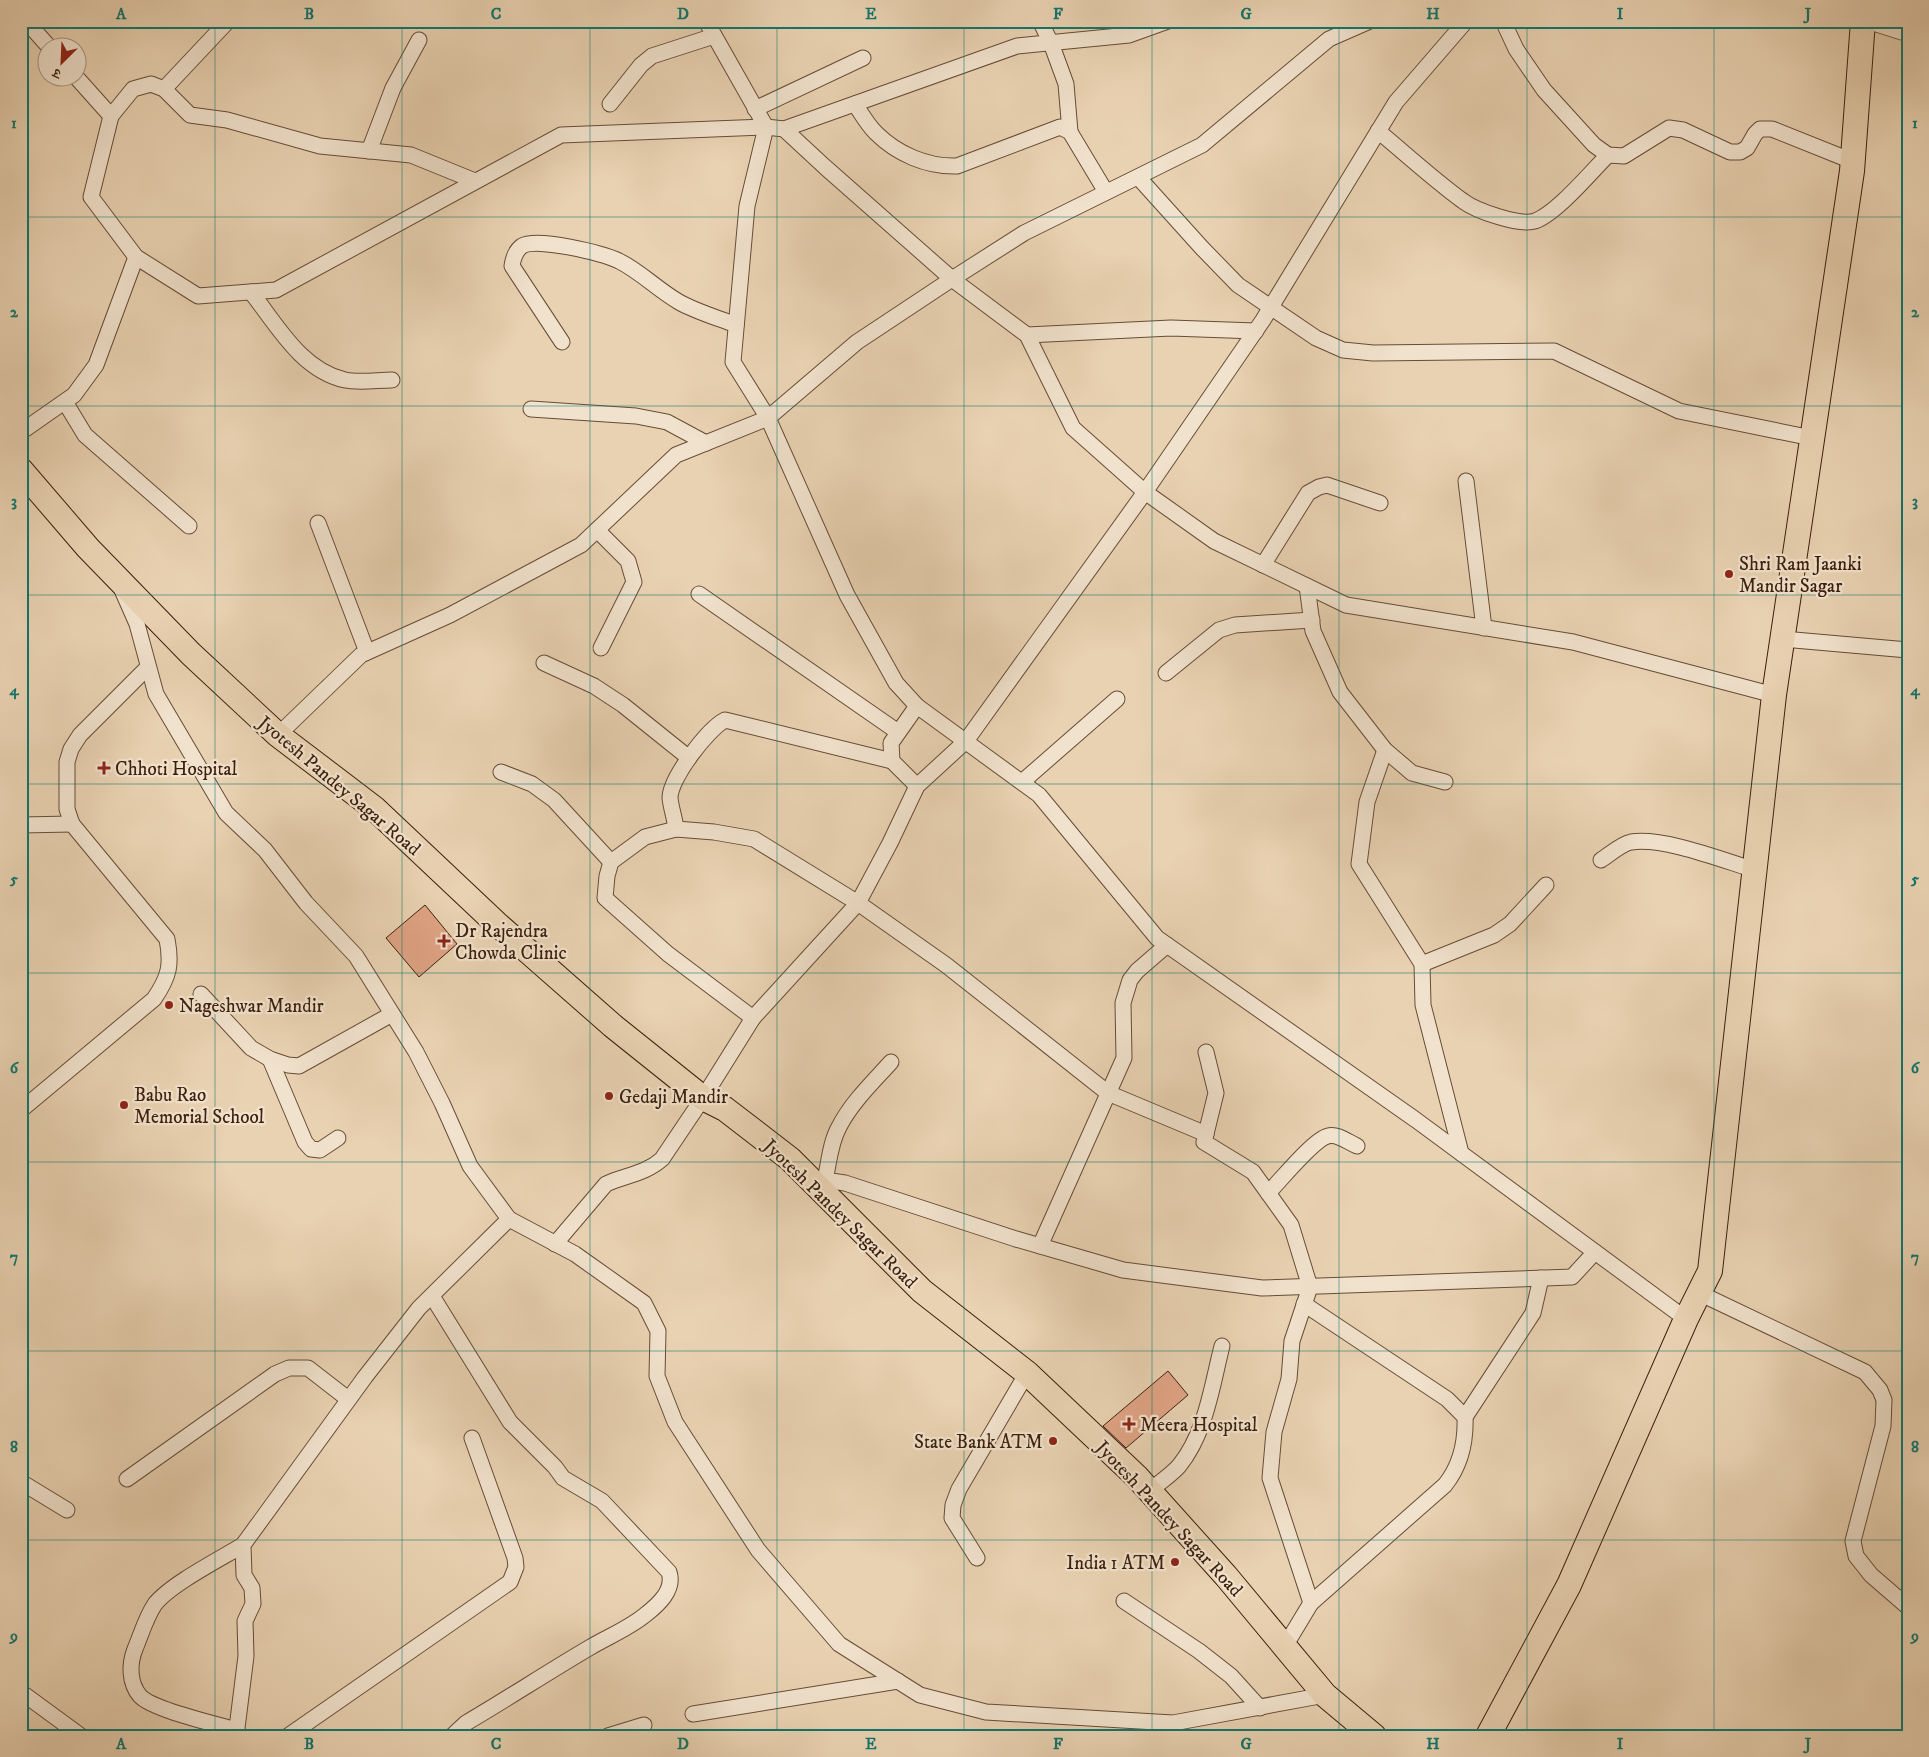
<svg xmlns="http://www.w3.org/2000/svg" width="1929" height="1757" font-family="'IM FELL DW Pica','Noto Serif Devanagari',serif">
	<rect width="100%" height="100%" fill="#e9d2b2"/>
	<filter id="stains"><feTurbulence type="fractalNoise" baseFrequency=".004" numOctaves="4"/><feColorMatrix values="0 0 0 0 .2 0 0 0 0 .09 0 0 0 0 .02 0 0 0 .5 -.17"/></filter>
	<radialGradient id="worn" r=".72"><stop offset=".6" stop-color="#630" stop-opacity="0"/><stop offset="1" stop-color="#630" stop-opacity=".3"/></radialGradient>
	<g fill="#e0a485" stroke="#3c1f0d">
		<path d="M 425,905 L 457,944 L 419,977 L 386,938 Z"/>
		<path d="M 1168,1371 L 1188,1395 L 1126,1448 L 1103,1426 Z"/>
	</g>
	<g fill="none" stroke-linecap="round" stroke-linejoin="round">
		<g stroke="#674c36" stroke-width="17">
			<g id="street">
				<path d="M 26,21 L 50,48"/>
				<path d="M 706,21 L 766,127 L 747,206 L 733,362 L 768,418 L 847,595 L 896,683 L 917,706 L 1039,795 L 1157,938 L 1416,1120 L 1686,1319"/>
				<path d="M 1040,21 L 1051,43 L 1066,84 L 1070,132"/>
				<path d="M 1503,21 L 1516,49 L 1544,90 L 1594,145 L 1608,155 L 1624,156 L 1669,128 L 1683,130 L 1730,152 L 1740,152 L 1747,148 L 1755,134 L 1760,129 L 1772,129 L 1852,161"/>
				<path d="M 1867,21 L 1908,34"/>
				<path d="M 77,78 L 111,116 L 133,89 L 151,84 L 164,89 L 190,115 L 227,120 L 320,146 L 411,155 L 475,181"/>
				<path d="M 164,89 L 228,21"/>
				<path d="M 610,104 L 641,65 L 652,56 L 714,36"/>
				<path d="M 855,104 C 861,113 867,124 876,133 C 897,154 927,167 957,166 L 1060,127 L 1070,132 L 1106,192"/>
				<path d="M 755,109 L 863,58"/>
				<path d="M 111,116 L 91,197 L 136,257"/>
				<path d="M 784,129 L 1017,46 L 1129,35 L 1168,21"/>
				<path d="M 1378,131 C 1406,154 1434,180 1463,201 C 1476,211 1520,226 1535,221 C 1557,213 1591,172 1608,155"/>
				<path d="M 369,151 L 393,88 L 419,40"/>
				<path d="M 1138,177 L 1202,248 L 1238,285 L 1316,338 L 1343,350 L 1373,353 L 1554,351 L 1679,411 L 1812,438"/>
				<path d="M 251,292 C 277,325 301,370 345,380 C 359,383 378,380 392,380"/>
				<path d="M 1027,335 L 1171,328 L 1256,331"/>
				<path d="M 562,342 L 512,266 C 513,259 515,251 522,246 C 537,237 602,253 619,261 C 641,272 658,290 679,302 C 697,312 718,318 736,325"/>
				<path d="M 65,402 L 85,435 L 189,526"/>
				<path d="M 531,409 L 636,416 L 667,422 L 706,443"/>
				<path d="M 21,432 L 74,395 L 96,365 L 136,257 L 198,296 L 276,290 L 561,135 L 766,127 L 784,129 L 825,167 L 952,279 L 1027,335 L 1073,428 L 1145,492 L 1214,541 L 1346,605 L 1573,642 L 1774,695"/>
				<path d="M 1466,481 L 1484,628"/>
				<path d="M 318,523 L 367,652"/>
				<path d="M 597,530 L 628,561 L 634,582 L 601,648"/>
				<path d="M 1263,565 L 1308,493 L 1319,487 L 1327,485 L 1380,503"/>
				<path d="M 1307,586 L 1313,631 L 1340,692 L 1385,750 L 1412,773 L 1445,782"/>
				<path d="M 122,590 L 137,624 L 156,694 L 226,813 L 265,850 L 306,903 L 356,956 L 416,1052 L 442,1103 L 470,1166 L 509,1219 L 575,1254 L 644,1303 L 658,1331 L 657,1376 L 675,1422 L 758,1550 L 839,1644 L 920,1695 L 986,1712 L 1173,1723 L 1325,1695"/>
				<path d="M 699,594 L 898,732"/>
				<path d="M 1783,639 L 1908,650"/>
				<path d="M 544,663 L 594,686 L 623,705 L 689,758"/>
				<path d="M 1166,673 L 1219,630 L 1235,625 L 1312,620"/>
				<path d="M 917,706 L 891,743 L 892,761 L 917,786"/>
				<path d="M 278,735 L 361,655 L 450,615 L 581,545 L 676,455 L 768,418 L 857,342 L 952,279 L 1024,233 L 1202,145 L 1329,39 L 1370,21"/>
				<path d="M 1385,750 L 1367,802 L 1359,864 L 1422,964 L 1423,1005 L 1461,1153"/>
				<path d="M 501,772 L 532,784 L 554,800 L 611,862"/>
				<path d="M 1022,782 L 1117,699"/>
				<path d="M 21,825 L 72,824"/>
				<path d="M 676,829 C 675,819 671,808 670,798 C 670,778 708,729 725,720 L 892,761"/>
				<path d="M 1601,860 C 1609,855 1621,844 1631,842 C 1664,837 1722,860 1755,870"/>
				<path d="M 1422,964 L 1494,935 L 1510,924 L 1546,885"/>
				<path d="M 201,994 L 251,1048 L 270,1059 L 288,1065 L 299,1066 L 392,1014"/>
				<path d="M 753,1018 L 668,954 L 605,898 L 607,876 L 611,862 L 645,837 L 676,829 L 714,832 L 754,839 L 858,903 L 946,965 L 1108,1093 L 1206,1134"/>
				<path d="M 1206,1052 L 1216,1093 L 1204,1142 L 1253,1172 L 1291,1225 L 1310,1287 L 1292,1341 L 1289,1379 L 1274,1432 L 1270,1478 L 1311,1603 L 1285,1646"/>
				<path d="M 270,1059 L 305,1142 L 311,1149 L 320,1150 L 338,1138"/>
				<path d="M 21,1110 L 154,999 C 169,977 172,965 167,939 L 72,824 L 67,809 L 67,762 L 71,749 L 80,735 L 148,667"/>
				<path d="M 810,1178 L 845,1183 L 1016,1239 L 1123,1270 L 1262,1288 L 1572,1277 L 1595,1252"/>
				<path d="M 825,1180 C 829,1163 830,1143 839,1127 C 851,1103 873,1082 891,1062"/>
				<path d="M 1268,1193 C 1280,1181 1314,1139 1328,1136 C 1337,1133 1348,1142 1357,1146"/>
				<path d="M 555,1244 L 606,1184 C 626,1175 645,1174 662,1159 L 703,1098 L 753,1018 L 858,903 L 890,843 L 917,786 L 966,741 L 1145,492 L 1263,320 L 1396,102 L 1466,21"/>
				<path d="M 1040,1246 L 1124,1058 L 1123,1003 L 1130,980 L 1137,971 L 1167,945"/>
				<path d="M 1699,1293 L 1865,1372 L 1880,1390 L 1884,1400 L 1883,1426 L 1853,1541 L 1856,1556 L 1871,1575 L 1908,1607"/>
				<path d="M 432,1296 L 510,1422 L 555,1467 L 563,1478 L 602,1501 L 669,1572 C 675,1590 658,1605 645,1615 C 628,1629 607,1637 589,1648 C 548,1672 507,1699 466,1723 L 452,1736"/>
				<path d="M 1304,1304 L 1447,1399 L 1465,1417 C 1466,1443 1461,1465 1445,1485 L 1311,1603"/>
				<path d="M 1465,1417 L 1533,1313 L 1541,1278"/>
				<path d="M 127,1479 L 275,1374 L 289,1368 L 308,1368 L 348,1399"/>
				<path d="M 21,1482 L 67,1510"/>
				<path d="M 1149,1491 C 1159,1483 1171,1475 1179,1466 C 1206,1433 1212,1385 1222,1346"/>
				<path d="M 977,1558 L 952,1518 L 953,1505 L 959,1489 L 1027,1373"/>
				<path d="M 1124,1601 L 1199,1651 L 1231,1676 L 1260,1708"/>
				<path d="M 21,1692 L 81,1736"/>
				<path d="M 693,1714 L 898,1681"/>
				<path d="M 237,1730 C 216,1724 153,1710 140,1696 C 129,1683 129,1664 135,1649 C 141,1635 146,1617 155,1604 C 171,1584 220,1559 243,1545"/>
				<path d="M 236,1736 L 246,1656 L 245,1621 L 253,1604 L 252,1588 L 244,1575 L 243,1545 L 365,1377 L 419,1308 L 509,1219"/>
				<path d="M 288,1736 L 510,1582 L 516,1567 L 515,1558 L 472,1438"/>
				<path d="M 608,1736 L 644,1725"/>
			</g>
		</g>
		<g stroke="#3c1f0d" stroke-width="26">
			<g id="primary">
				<path d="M 21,470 L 88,548 L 191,654 L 278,735 L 374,808 L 497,924 L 613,1026 L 703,1098 L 725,1109 L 790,1159 L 922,1291 L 1027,1373 L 1137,1477 L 1226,1576 L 1325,1695 L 1374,1736"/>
				<path d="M 1488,1736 L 1569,1585 L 1686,1319 L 1710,1271 L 1774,695 L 1852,171 L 1863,21"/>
			</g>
		</g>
		<use href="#street" stroke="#f1e2cd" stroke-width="15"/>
		<use href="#primary" stroke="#e9d2b2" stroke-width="24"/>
	</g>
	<path fill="none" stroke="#0f766e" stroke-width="1" stroke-opacity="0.55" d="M 215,21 L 215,1736M 402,21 L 402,1736M 590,21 L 590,1736M 777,21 L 777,1736M 964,21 L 964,1736M 1152,21 L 1152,1736M 1339,21 L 1339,1736M 1527,21 L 1527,1736M 1714,21 L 1714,1736M 21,217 L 1908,217M 21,406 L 1908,406M 21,595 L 1908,595M 21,784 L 1908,784M 21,973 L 1908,973M 21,1162 L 1908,1162M 21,1351 L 1908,1351M 21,1540 L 1908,1540"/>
	<g fill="#8f2418" stroke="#f1e2cd" stroke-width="2">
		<circle cx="1729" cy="574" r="5"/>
		<path d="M101.5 760.5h5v5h5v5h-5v5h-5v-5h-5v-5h5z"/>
		<path d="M441.5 933.5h5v5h5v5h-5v5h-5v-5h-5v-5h5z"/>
		<circle cx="169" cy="1005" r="5"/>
		<circle cx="609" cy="1096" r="5"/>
		<circle cx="124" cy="1105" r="5"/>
		<path d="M1126.5 1416.5h5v5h5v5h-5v5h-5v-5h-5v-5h5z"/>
		<circle cx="1053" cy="1441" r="5"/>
		<circle cx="1175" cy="1562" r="5"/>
	</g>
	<g text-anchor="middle" stroke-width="4.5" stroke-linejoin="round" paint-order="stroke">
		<g font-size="19" fill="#3c1f0d" stroke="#f1e2cd" text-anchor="start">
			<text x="1739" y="570">Shri Ram Jaanki<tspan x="1739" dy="22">Mandir Sagar</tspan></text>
			<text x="115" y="775">Chhoti Hospital</text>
			<text x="455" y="937">Dr Rajendra<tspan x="455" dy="22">Chowda Clinic</tspan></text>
			<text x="179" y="1012">Nageshwar Mandir</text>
			<text x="134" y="1101">Babu Rao<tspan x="134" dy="22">Memorial School</tspan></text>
			<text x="619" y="1103">Gedaji Mandir</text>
			<text x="1140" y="1431">Meera Hospital</text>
			<text x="1043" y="1448" text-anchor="end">State Bank ATM</text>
			<text x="1165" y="1569" text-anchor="end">India 1 ATM</text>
		</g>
		<g font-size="19" fill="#3c1f0d" stroke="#f1e2cd">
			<text transform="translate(340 785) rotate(40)" y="7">Jyotesh Pandey Sagar Road</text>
			<text transform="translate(841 1213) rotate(44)" y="7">Jyotesh Pandey Sagar Road</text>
			<text transform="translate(1170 1518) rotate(47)" y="7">Jyotesh Pandey Sagar Road</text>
		</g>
	</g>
	<rect width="1929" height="1757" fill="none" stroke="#e9d2b2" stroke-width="55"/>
	<g transform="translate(62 62) rotate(204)"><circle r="24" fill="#f1e2cd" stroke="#a99480"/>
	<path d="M0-4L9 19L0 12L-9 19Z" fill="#8f2418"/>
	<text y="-8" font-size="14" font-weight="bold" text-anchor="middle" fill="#3c1f0d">उ</text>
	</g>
	<rect x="28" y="28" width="1874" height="1702" fill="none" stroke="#0f766e" stroke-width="2"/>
	<g font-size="16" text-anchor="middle" font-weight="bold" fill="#0f766e">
		<text x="121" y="19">A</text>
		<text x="309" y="19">B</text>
		<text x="496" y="19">C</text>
		<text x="683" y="19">D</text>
		<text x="871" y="19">E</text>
		<text x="1058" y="19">F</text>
		<text x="1246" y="19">G</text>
		<text x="1433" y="19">H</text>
		<text x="1620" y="19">I</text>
		<text x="1808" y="19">J</text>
		<text x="14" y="128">1</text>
		<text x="1915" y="128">1</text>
		<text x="14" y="317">2</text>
		<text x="1915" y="317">2</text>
		<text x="14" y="506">3</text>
		<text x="1915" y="506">3</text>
		<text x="14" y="695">4</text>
		<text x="1915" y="695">4</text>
		<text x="14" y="884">5</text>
		<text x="1915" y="884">5</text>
		<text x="14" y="1073">6</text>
		<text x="1915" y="1073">6</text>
		<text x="14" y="1262">7</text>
		<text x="1915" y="1262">7</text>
		<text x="14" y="1452">8</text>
		<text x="1915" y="1452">8</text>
		<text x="14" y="1641">9</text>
		<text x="1915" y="1641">9</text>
		<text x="121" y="1749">A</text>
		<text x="309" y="1749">B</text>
		<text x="496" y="1749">C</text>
		<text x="683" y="1749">D</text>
		<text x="871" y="1749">E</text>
		<text x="1058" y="1749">F</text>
		<text x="1246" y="1749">G</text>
		<text x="1433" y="1749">H</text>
		<text x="1620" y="1749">I</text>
		<text x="1808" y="1749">J</text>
	</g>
	<rect width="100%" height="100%" filter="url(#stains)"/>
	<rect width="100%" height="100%" fill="url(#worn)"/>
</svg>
